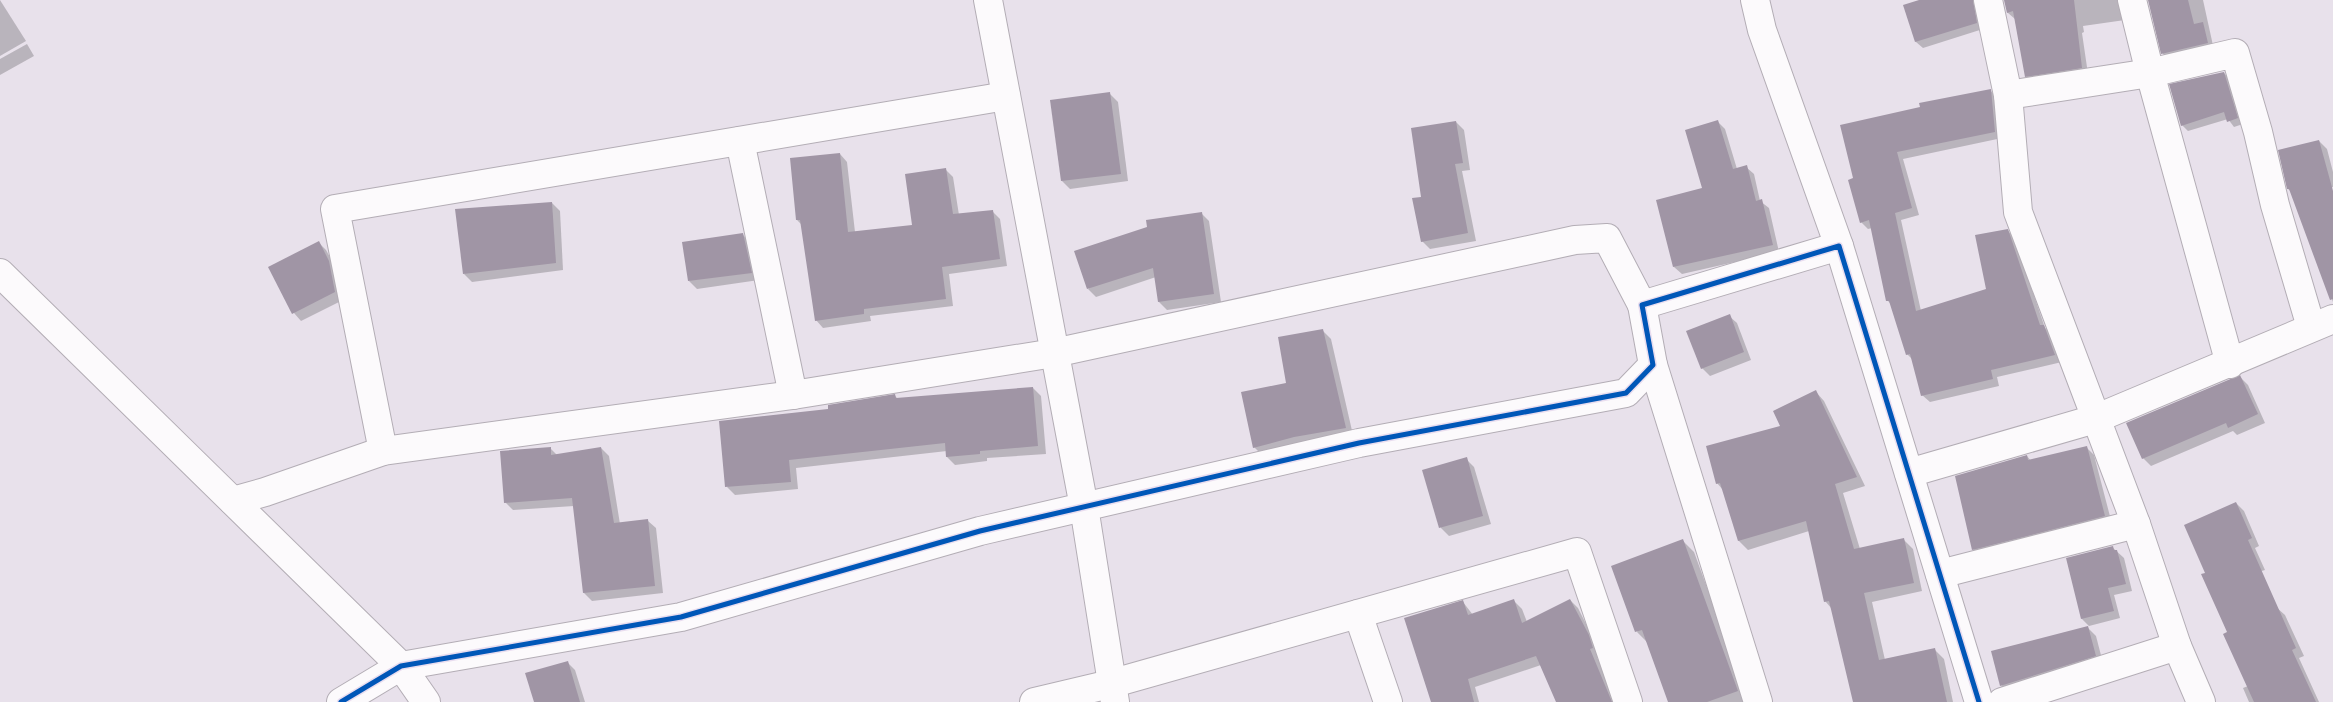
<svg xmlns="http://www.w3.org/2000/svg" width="2333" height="702" font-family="Overpass,sans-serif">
	<rect width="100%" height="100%" fill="#e8e1eb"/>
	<g fill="#0003">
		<path d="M 0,0 L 26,41 L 0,56 Z"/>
		<path d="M 1923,0 L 1981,0 L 1983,29 L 1923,48 L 1916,42 Z"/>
		<path d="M 2005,0 L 2125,0 L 2125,20 L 2083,26 L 2084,32 L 2082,33 L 2088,74 L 2033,83 L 2026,76 L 2015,19 L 2008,13 Z"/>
		<path d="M 2149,0 L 2203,0 L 2214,50 L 2169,60 L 2163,54 Z"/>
		<path d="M 27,44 L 34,56 L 0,75 L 0,59 Z"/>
		<path d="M 2224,73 L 2230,79 L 2243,124 L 2234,127 L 2228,119 L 2188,131 L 2182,125 Z"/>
		<path d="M 1990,90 L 1997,98 L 2002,138 L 1903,159 L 1919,215 L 1901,220 L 1921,311 L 1988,290 L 2007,230 L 2014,237 L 2045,328 L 2051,333 L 2062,362 L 1997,377 L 1999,386 L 1930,402 L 1922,395 L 1913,360 L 1907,354 L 1891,304 L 1887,300 L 1872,228 L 1868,229 L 1861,222 L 1850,181 Z"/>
		<path d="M 1110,94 L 1118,102 L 1128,181 L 1070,189 L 1062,181 Z"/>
		<path d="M 1717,121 L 1725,129 L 1737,169 L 1746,167 L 1754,174 L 1760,201 L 1769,208 L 1779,252 L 1682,274 L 1674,267 L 1704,188 Z"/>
		<path d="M 1456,122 L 1464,130 L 1470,170 L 1462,171 L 1476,241 L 1430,249 L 1422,241 L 1422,198 Z"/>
		<path d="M 2319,141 L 2327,149 L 2333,172 L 2333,187 L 2330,188 L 2333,197 L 2333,302 L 2292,192 L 2288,189 Z"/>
		<path d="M 840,154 L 847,162 L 855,232 L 913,226 L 945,169 L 953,177 L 959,215 L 992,211 L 1000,219 L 1007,266 L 949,274 L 953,306 L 870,316 L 871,321 L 823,328 L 816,320 L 802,225 L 797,220 Z"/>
		<path d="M 552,203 L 560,211 L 563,270 L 472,282 L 464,274 Z"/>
		<path d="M 1201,213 L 1209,221 L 1221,302 L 1167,310 L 1159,302 L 1156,277 L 1096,297 L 1088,289 Z"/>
		<path d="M 743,235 L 751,243 L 759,280 L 697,289 L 689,281 Z"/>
		<path d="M 318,242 L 326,250 L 337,270 L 343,300 L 301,321 L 294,313 Z"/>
		<path d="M 1729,316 L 1737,323 L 1751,360 L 1710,376 L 1702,368 Z"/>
		<path d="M 1323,331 L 1331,339 L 1353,435 L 1262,455 L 1254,447 L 1288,384 Z"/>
		<path d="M 2240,377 L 2248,385 L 2265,423 L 2237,435 L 2233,431 L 2151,466 L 2143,458 Z"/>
		<path d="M 1033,388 L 1041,396 L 1046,454 L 987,458 L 987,461 L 955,465 L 947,457 L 947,451 L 796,468 L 798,489 L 735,495 L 727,487 L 829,410 L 895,396 L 898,399 Z"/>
		<path d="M 1816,392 L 1824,401 L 1865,486 L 1843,493 L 1860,549 L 1904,540 L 1913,549 L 1922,591 L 1872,602 L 1885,660 L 1935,650 L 1944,659 L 1953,702 L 1854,702 L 1832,609 L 1825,601 L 1809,531 L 1748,550 L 1739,541 L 1723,490 L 1717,483 L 1782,427 Z"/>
		<path d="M 2086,447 L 2094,455 L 2112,524 L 1981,557 L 1973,549 L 2027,456 L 2031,461 Z"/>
		<path d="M 550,448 L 558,456 L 601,448 L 609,456 L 620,524 L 648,521 L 656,528 L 663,593 L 592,601 L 584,593 L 574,506 L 513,510 L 505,502 Z"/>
		<path d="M 1466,459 L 1474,467 L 1491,524 L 1449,536 L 1441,528 L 1424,471 Z"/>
		<path d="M 2236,503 L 2244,511 L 2259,546 L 2255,548 L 2265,570 L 2242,577 L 2285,615 L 2304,656 L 2299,658 L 2319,702 L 2249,702 L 2243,688 L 2248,686 L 2207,573 Z"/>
		<path d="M 1683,541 L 1694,552 L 1749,702 L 1669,702 L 1649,644 L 1637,632 Z"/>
		<path d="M 2112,547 L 2124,558 L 2132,591 L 2114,595 L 2120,618 L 2089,626 L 2082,619 L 2067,559 Z"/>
		<path d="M 1570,600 L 1578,608 L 1596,644 L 1600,656 L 1597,657 L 1616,702 L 1557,702 L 1541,665 L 1475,687 L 1479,702 L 1432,702 L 1463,602 L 1473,615 L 1514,601 L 1522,609 L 1527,622 Z"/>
		<path d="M 2088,628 L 2096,636 L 2103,663 L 2009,693 L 2001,686 Z"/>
		<path d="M 567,662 L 575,670 L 585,702 L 535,702 Z"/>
	</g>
	<g fill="#a095a5">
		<path d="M 1919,0 L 1973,0 L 1977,23 L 1915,42 L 1903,5 Z"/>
		<path d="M 2004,0 L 2074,0 L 2082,68 L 2025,77 L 2013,11 L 2007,13 Z"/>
		<path d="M 2148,0 L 2188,0 L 2194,24 L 2203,22 L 2208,43 L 2161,54 Z"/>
		<path d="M 2224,72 L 2238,118 L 2227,122 L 2224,112 L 2181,126 L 2169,84 Z"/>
		<path d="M 1991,89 L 1995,132 L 1897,152 L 1912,208 L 1895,213 L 1916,311 L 1986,289 L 1975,235 L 2008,229 L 2040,325 L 2044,325 L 2055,355 L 1991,370 L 1993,379 L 1921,396 L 1910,354 L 1906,355 L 1889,301 L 1886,301 L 1869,220 L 1860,223 L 1848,180 L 1853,178 L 1840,125 L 1920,107 L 1919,103 Z"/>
		<path d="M 1110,92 L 1121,174 L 1061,181 L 1050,100 Z"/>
		<path d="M 1718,120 L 1733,169 L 1747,165 L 1756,201 L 1762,199 L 1773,245 L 1673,267 L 1656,200 L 1702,188 L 1685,130 Z"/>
		<path d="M 1456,121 L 1463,163 L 1455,164 L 1468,233 L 1421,242 L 1412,198 L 1421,197 L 1411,128 Z"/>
		<path d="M 2319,140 L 2333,191 L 2333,299 L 2330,300 L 2289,189 L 2287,189 L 2278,150 Z"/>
		<path d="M 840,153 L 848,232 L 912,225 L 905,174 L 946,168 L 953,214 L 993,210 L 1000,259 L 942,267 L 946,299 L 864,309 L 864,314 L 815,321 L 800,220 L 796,220 L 790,158 Z"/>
		<path d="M 552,202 L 556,263 L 463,274 L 455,209 Z"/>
		<path d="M 1202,212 L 1214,294 L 1158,302 L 1153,268 L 1087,289 L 1074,251 L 1147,227 L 1146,220 Z"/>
		<path d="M 743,233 L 752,273 L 688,281 L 682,242 Z"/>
		<path d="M 319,241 L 329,261 L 335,292 L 292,314 L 268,267 Z"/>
		<path d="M 1730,314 L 1744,352 L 1701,369 L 1686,331 Z"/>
		<path d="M 1323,329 L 1346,428 L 1294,437 L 1253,448 L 1241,392 L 1286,383 L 1278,337 Z"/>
		<path d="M 2240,375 L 2258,414 L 2228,428 L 2226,423 L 2142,459 L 2126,423 Z"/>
		<path d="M 1033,387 L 1038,446 L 980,451 L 980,454 L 946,457 L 945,443 L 789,460 L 791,482 L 725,487 L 719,421 L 828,409 L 828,405 L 895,394 L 896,398 Z"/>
		<path d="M 1816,390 L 1857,477 L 1835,484 L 1854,549 L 1904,538 L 1914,583 L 1864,593 L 1879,660 L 1935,648 L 1947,702 L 1853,702 L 1829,601 L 1824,602 L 1806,521 L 1738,541 L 1720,483 L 1716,484 L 1706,446 L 1780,426 L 1773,411 Z"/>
		<path d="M 2087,446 L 2105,516 L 1972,550 L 1955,476 L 2027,455 L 2028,460 Z"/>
		<path d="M 551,447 L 551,455 L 601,447 L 614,523 L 648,519 L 655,586 L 583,593 L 572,498 L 504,503 L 500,451 Z"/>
		<path d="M 1467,457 L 1483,516 L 1439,528 L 1422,470 Z"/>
		<path d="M 2236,502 L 2252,538 L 2248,540 L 2296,648 L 2292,650 L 2316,702 L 2254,702 L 2223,634 L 2227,632 L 2201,574 L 2205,573 L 2184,525 Z"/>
		<path d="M 1683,539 L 1738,691 L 1707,702 L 1668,702 L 1642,630 L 1635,632 L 1611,566 Z"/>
		<path d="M 2113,546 L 2114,550 L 2117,550 L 2126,584 L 2108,588 L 2114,611 L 2081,619 L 2066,558 Z"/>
		<path d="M 1514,599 L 1522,623 L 1570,599 L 1589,635 L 1593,648 L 1590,649 L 1612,702 L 1556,702 L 1536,656 L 1468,679 L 1474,702 L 1431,702 L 1404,618 L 1463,600 L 1468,615 Z"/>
		<path d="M 2088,626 L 2096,656 L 2000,686 L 1991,651 Z"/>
		<path d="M 568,661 L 580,702 L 534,702 L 525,673 Z"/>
	</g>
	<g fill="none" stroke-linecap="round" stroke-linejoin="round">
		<g stroke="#b3adb5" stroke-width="30">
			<g id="minor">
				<path d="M 988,0 L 1084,507 L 1115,702"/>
				<path d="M 1755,0 L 1762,30 L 1839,246"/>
				<path d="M 1988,0 L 2008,95 L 2018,212 L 2136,524 L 2177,646 L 2201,702"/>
				<path d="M 2132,0 L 2150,73 L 2230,364"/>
				<path d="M 2008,95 L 2150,73 L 2235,53 L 2258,132 L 2275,205 L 2311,327"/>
				<path d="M 740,141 L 793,395"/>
				<path d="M 0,273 L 401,666 L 426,702"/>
				<path d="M 1653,365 L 1758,702"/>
				<path d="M 383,451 L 335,209 L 1006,96"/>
				<path d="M 1909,473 L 2095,419 L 2333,319"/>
				<path d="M 233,501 L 265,492 L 383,451 L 793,395 L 1054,353 L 1575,240 L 1607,238 L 1642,305"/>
				<path d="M 1940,574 L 2136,524"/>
				<path d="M 1358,614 L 1388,702"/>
				<path d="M 341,702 L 401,666 L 681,617 L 980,531 L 1359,443 L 1626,393 L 1653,365 L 1642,305 L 1839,246 L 1979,702"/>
				<path d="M 1034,702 L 1110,684 L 1577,552 L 1628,702"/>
				<path d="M 2002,702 L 2177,646"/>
			</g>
		</g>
		<use href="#minor" stroke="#fcfafc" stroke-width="28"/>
		<g stroke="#e9ddef" stroke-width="8">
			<path id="cycleway" d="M 341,702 L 401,666 L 681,617 L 980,531 L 1359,443 L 1626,393 L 1653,365 L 1642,305 L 1839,246 L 1979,702"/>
		</g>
		<use href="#cycleway" stroke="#0057b8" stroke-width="5"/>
	</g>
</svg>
